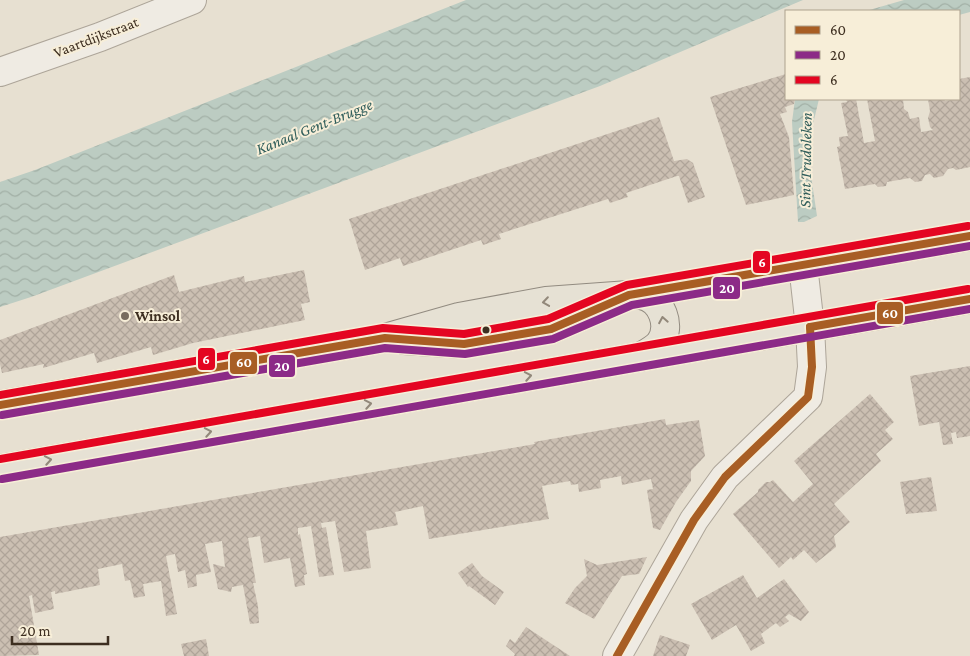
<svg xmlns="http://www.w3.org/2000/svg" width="970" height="656" font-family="'Crimson Pro',serif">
	<defs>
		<pattern id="water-waves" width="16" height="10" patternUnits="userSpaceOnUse" patternTransform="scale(1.25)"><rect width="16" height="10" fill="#bcccc2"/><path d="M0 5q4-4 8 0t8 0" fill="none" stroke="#a2b0a6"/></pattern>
		<pattern id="building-cross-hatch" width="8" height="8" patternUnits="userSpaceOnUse" patternTransform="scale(1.25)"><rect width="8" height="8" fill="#cbbfb2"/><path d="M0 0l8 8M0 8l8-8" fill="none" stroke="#afa499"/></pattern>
	</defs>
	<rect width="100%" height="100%" fill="#e7e0d1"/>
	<g fill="url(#water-waves)">
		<path d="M 466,0 L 803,0 L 600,86 L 31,297 L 0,307 L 0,182 L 35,170 Z"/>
		<path d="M 904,0 L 970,0 L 970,12 L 959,15 L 959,11 L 866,11 Z"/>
		<path d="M 795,99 L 819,99 L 813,124 L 810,169 L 817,216 L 804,222 L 798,222 L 792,122 Z"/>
	</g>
	<g fill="url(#building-cross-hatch)">
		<path d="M 786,74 L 786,99 L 795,99 L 794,104 L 785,107 L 787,112 L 780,114 L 789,137 L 794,195 L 746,205 L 710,97 Z"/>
		<path d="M 970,77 L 970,167 L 956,170 L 953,168 L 948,169 L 943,176 L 934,178 L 930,174 L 925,175 L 922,181 L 915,182 L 910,178 L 887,182 L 886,186 L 878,187 L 875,184 L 845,189 L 837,147 L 840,146 L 839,137 L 848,136 L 841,103 L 847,102 L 846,99 L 856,99 L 864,143 L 875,141 L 867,99 L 903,99 L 904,109 L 908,112 L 910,119 L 919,117 L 921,132 L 933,130 L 930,127 L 928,118 L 930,111 L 928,99 L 944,99 L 945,101 L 959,99 L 959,79 Z"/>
		<path d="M 659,117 L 674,161 L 687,159 L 693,163 L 705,197 L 688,203 L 679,176 L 677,176 L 626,193 L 628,197 L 610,203 L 608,199 L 499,234 L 501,239 L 483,245 L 481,240 L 403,266 L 400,258 L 365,270 L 349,219 Z"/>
		<path d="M 304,270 L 310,302 L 301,304 L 305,320 L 193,343 L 153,355 L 151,347 L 97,363 L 94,353 L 43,368 L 44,364 L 2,373 L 0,364 L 0,340 L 174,275 L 179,292 L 244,276 L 245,282 Z"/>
		<path d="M 970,366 L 970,436 L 957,438 L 956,432 L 951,433 L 953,444 L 943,445 L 939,422 L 919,426 L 910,376 Z"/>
		<path d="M 870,394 L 894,422 L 885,430 L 893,439 L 876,454 L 881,461 L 834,504 L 850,522 L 834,536 L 836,547 L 816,563 L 804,550 L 793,560 L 791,557 L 779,568 L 733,514 L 758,492 L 758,490 L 766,482 L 770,482 L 773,480 L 793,502 L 813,484 L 794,461 Z"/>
		<path d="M 665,419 L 666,425 L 699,420 L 705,456 L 691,471 L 691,481 L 676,502 L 660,530 L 653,528 L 647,490 L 653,489 L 651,479 L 622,485 L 621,476 L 600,480 L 601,488 L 579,492 L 578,484 L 571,485 L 570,481 L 542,486 L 549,519 L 429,539 L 423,506 L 395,512 L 398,525 L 366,531 L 371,568 L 344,572 L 335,521 L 321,523 L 322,528 L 326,527 L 334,575 L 319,577 L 311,526 L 298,528 L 298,535 L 300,534 L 307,574 L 304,575 L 305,585 L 295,587 L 290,558 L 264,563 L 260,536 L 248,538 L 256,583 L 253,583 L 258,606 L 259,623 L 250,624 L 243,585 L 232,587 L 231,592 L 218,589 L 213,564 L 225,567 L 222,541 L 205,544 L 211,572 L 196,575 L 197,586 L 188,588 L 185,570 L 178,572 L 175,554 L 166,556 L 177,614 L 166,616 L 161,581 L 143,584 L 145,596 L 134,598 L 130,580 L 125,581 L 122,564 L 98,569 L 100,585 L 55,594 L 55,591 L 51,592 L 54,609 L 35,613 L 32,595 L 29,596 L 39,655 L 0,656 L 0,537 L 535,444 L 534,442 Z"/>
		<path d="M 931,477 L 937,511 L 906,514 L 900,482 Z"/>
		<path d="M 647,557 L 639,574 L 622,576 L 594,619 L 565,603 L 575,588 L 587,576 L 584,559 L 597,565 Z"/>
		<path d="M 472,563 L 482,576 L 504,592 L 495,605 L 469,586 L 468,587 L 458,573 Z"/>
		<path d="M 743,575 L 757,598 L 784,579 L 809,612 L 801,621 L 789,614 L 785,617 L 789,621 L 780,627 L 776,623 L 761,634 L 765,643 L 751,651 L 736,625 L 712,640 L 691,604 Z"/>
		<path d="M 526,627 L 570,656 L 514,656 L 515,654 L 506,646 L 510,639 L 515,643 Z"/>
		<path d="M 660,635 L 690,645 L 686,656 L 653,656 Z"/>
		<path d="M 206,639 L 209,656 L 184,656 L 181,644 Z"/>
	</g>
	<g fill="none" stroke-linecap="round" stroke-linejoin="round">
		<g stroke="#ada599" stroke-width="30">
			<g id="minor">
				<path d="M 0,72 L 100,37 L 192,0"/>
				<path d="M 617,656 L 694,520 L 725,477 L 808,397 L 812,367 L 810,327 L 803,265"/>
			</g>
		</g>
		<g stroke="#928b80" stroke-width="30">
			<g id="major">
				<path d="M 404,340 L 464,344 L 551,329 L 629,295 C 633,295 637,294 641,295 C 662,299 672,326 660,343 C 655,349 647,353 640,357"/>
				<path d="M 0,405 L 385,338 L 459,317 L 546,301 L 629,295 L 654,291 L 970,236"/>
				<path d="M 0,469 L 970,299"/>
			</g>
		</g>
		<use href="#minor" stroke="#efebe3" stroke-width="28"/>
		<use href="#major" stroke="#e6e1d4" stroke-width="28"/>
		<g stroke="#f7eed8" stroke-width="11">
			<g id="bus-1">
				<path d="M 810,327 L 970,299"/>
				<path d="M 0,405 L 385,338 L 464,344 L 551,329 L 629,295 L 970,236"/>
				<path d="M 617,656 L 694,520 L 725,477 L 808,397 L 812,367 L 810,327"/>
			</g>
		</g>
		<g stroke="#f7eed8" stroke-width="11">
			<g id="bus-2">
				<path d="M 2,415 L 385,348 L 465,354 L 553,339 L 632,305 L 970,246"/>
				<path d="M 2,479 L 970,309"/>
			</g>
		</g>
		<g stroke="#f7eed8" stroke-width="11">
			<g id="bus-3">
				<path d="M 0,395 L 383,328 L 464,334 L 548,319 L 627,285 L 968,226"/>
				<path d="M 0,459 L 968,289"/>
			</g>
		</g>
		<use href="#bus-1" stroke="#a85e24" stroke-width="8"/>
		<use href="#bus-2" stroke="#8c2b87" stroke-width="8"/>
		<use href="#bus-3" stroke="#e40521" stroke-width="8"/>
	</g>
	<defs><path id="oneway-chevron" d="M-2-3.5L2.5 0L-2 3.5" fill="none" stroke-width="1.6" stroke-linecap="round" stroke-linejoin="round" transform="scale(1.25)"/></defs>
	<g stroke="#92887a">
		<use href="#oneway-chevron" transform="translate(546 302) rotate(172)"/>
		<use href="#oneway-chevron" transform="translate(663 320) rotate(-100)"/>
		<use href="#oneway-chevron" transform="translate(528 376) rotate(-10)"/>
		<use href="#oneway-chevron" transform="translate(368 404) rotate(-10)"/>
		<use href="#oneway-chevron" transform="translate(208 432) rotate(-10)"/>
		<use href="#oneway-chevron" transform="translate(48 460) rotate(-10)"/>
	</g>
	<circle fill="#786c5e" stroke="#f7eed8" stroke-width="2" cx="125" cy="316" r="5"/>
	<circle fill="#3d2e20" stroke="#f7eed8" stroke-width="2" cx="486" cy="330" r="4.5"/>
	<g text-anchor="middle" stroke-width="4" stroke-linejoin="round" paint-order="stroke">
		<g font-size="15" fill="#3d2e20" stroke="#f7eed8">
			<text transform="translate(96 37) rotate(-21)" y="5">Vaartdijkstraat</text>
		</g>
		<g font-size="15" font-weight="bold" fill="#3d2e20" stroke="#f7eed8" text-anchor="start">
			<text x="135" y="321">Winsol</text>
		</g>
		<g font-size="16" font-style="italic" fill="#2f5d5a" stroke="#f7eed8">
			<text transform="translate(314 126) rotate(-22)" y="6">Kanaal Gent-Brugge</text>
			<text transform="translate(805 160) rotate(-89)" y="6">Sint Trudoleken</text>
		</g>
	</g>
	<g stroke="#f7eed8" stroke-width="2">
		<rect x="752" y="250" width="19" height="24" rx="5" fill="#e40521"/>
		<rect x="712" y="276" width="29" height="24" rx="5" fill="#8c2b87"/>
		<rect x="876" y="301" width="28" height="24" rx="5" fill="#a85e24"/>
		<rect x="197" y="347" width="19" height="24" rx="5" fill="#e40521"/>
		<rect x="229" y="351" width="29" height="24" rx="5" fill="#a85e24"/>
		<rect x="268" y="354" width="28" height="24" rx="5" fill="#8c2b87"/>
	</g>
	<g font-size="14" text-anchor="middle" font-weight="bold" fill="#fff">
		<text x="762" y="267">6</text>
		<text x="727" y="293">20</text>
		<text x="890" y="318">60</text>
		<text x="206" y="364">6</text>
		<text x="244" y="367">60</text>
		<text x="282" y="371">20</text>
	</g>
	<rect x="785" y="10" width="175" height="90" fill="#f7eed8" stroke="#ada18e"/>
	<rect x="795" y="26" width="25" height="8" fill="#a85e24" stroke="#ada18e"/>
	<text x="830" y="35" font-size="15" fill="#3d2e20">60</text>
	<rect x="795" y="51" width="25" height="8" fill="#8c2b87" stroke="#ada18e"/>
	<text x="830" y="60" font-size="15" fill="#3d2e20">20</text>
	<rect x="795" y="76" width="25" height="8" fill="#e40521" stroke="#ada18e"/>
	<text x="830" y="85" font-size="15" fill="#3d2e20">6</text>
	<path d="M12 636v8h96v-8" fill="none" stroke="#3d2e20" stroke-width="2.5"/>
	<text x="20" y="636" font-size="15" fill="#3d2e20" stroke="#f7eed8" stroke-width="4" paint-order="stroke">20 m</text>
</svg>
